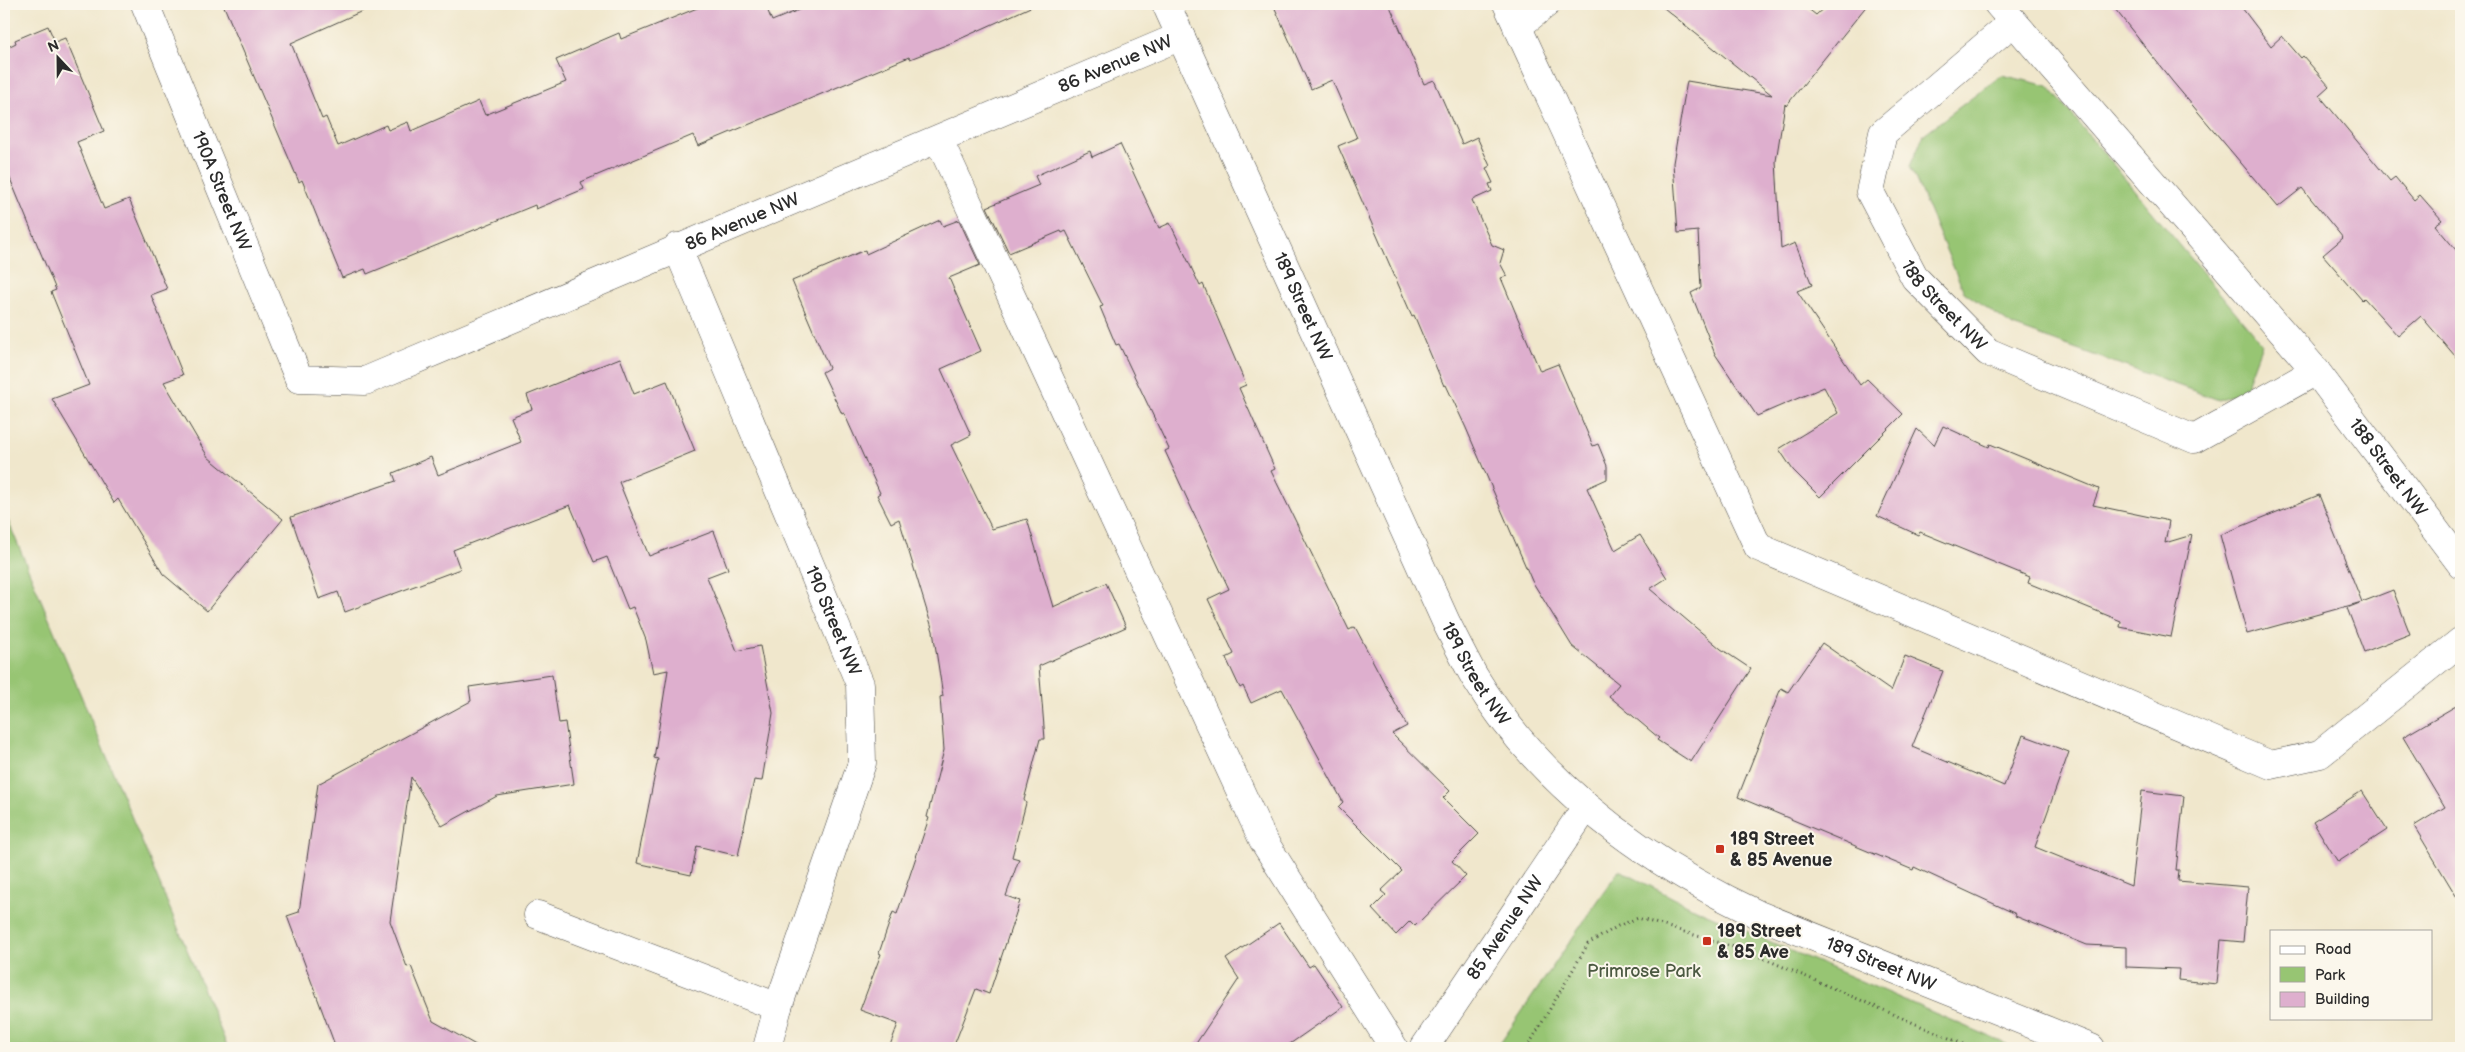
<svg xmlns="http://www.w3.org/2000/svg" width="2465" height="1052" font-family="'Balsamiq Sans',sans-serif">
	<rect width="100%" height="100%" fill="#fbf7ec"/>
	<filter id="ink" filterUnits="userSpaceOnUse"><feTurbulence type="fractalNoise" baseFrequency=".02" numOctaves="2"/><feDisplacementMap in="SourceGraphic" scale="10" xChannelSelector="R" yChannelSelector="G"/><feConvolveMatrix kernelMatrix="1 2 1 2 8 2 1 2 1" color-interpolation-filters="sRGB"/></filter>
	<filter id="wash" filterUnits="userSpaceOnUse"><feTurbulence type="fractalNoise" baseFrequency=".0096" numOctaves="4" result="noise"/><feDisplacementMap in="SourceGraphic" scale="20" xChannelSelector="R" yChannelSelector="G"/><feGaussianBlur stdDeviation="1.12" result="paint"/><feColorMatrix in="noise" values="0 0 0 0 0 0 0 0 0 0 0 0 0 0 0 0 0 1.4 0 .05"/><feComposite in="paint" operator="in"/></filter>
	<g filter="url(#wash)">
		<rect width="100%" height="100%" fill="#f0e7cc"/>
		<g fill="#97c573" stroke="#61784f">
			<path d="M 2002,75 L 2048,86 L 2262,344 L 2245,390 L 2219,400 L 2013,326 L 1964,292 L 1910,166 L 1924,134 Z"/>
			<path d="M 4,511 L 228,1048 L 4,1048 Z"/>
			<path d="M 1619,870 L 1695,909 L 2015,1048 L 1497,1048 Z"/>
		</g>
		<g id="blocks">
			<g fill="#deafce">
				<path d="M 223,4 L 378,4 L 291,43 L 322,119 L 326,117 L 338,146 L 386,125 L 388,130 L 408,122 L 411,131 L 479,101 L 485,115 L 566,82 L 556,60 L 619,33 L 621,39 L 707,4 L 765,4 L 772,21 L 813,4 L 1037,4 L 951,43 L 910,59 L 909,57 L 698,146 L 693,135 L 581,182 L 584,189 L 536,209 L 535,205 L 367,274 L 365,269 L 342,278 L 302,180 L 299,182 Z"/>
				<path d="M 1273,4 L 1389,4 L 1424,84 L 1434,80 L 1462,144 L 1477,137 L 1490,166 L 1486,168 L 1493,183 L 1489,184 L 1492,191 L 1472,200 L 1492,245 L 1504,250 L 1500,263 L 1507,276 L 1501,278 L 1540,371 L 1558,364 L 1593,446 L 1598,444 L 1607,466 L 1607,479 L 1587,488 L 1615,550 L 1640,535 L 1667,578 L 1650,589 L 1721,649 L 1751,669 L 1691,762 L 1657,740 L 1659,738 L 1609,696 L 1619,684 L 1572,646 L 1532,581 L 1466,428 L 1446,385 L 1444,386 L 1414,315 L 1412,316 L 1338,146 L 1357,138 L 1332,80 L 1311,89 Z"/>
				<path d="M 1659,4 L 1802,4 L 1816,15 L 1828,4 L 1868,4 L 1786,106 L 1785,104 L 1776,161 L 1781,249 L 1795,243 L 1812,285 L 1797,291 L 1860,385 L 1867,379 L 1903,414 L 1820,497 L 1793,470 L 1779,449 L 1838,413 L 1824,387 L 1757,416 L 1715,354 L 1691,293 L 1701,288 L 1698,231 L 1678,233 L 1673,163 L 1687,81 L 1772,95 Z"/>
				<path d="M 2111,4 L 2239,4 L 2271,46 L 2282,36 L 2301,58 L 2303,56 L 2329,86 L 2319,95 L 2390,181 L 2395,177 L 2414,200 L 2420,195 L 2442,220 L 2435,225 L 2461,256 L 2461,363 L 2421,316 L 2398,336 L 2364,298 L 2362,300 L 2323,255 L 2343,238 L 2302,188 L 2278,207 L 2172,81 Z"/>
				<path d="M 48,26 L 55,42 L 65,38 L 104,131 L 77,142 L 104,209 L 129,199 L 167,289 L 151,295 L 183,375 L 164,382 L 208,457 L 283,519 L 207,611 L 163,574 L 118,499 L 114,503 L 52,399 L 89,385 L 51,292 L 56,290 L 4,164 L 4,49 L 16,43 L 15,40 Z"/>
				<path d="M 1120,144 L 1159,228 L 1170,223 L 1200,286 L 1203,284 L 1246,385 L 1239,388 L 1275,469 L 1271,471 L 1349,630 L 1355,627 L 1407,726 L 1392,734 L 1450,791 L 1443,798 L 1479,834 L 1452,861 L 1466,876 L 1415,926 L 1410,921 L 1396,935 L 1372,909 L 1386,895 L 1381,891 L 1402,871 L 1338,807 L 1343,802 L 1282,689 L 1251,703 L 1243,686 L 1240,688 L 1226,658 L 1234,654 L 1208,599 L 1229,589 L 1165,451 L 1169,449 L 1119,344 L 1116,345 L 1100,307 L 1103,306 L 1066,231 L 1062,233 L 1061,231 L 1009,253 L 987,207 L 1039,185 L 1035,176 L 1090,151 L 1092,157 Z"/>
				<path d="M 940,220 L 943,226 L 959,220 L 980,265 L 949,278 L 981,351 L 941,369 L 971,435 L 951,445 L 992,529 L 1027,519 L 1053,607 L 1106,583 L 1126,627 L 1039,666 L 1045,739 L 1040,739 L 1024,800 L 1026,803 L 1012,857 L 1019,859 L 1006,896 L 1020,901 L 989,994 L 976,989 L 953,1048 L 889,1048 L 898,1024 L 860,1010 L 881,954 L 879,953 L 893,912 L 897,914 L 929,818 L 927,817 L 944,750 L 940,697 L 943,696 L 933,631 L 899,519 L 891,523 L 877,495 L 880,493 L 844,413 L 842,414 L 822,372 L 829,368 L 792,281 L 865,250 L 866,254 Z"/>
				<path d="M 620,358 L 634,394 L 667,381 L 695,451 L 619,482 L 649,556 L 714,531 L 728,569 L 707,577 L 737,651 L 760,646 L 773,713 L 762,781 L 754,780 L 738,856 L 697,846 L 691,875 L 637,863 L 658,759 L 654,758 L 668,670 L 653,673 L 646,640 L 633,607 L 628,609 L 607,557 L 594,562 L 570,505 L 453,550 L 460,569 L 345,612 L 338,592 L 319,599 L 291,517 L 396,481 L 393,473 L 431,457 L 438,475 L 521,442 L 511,417 L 532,409 L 527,395 Z"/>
				<path d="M 1943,426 L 1989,447 L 1990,444 L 2099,489 L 2093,505 L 2169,521 L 2165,543 L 2192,535 L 2171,637 L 2120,627 L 2121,621 L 2028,583 L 2030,577 L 1920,532 L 1918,535 L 1877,516 L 1917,429 L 1934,445 Z"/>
				<path d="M 2319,495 L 2362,602 L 2393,590 L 2410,634 L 2364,652 L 2347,608 L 2362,602 L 2247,634 L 2220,535 Z"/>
				<path d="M 1822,643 L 1891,691 L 1905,656 L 1943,671 L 1912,747 L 2004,786 L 2023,735 L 2069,752 L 2035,847 L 2131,886 L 2142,791 L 2184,796 L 2176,870 L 2179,870 L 2178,881 L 2248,887 L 2243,942 L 2221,940 L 2217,984 L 2178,980 L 2179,969 L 2126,967 L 2126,947 L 2087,945 L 2015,916 L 2016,914 L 1914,867 L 1913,870 L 1738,797 L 1781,688 L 1788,692 Z"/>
				<path d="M 552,675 L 559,723 L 565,722 L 574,784 L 497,796 L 442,826 L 411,777 L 390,921 L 407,967 L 411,966 L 433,1021 L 481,1048 L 336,1048 L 287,916 L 299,912 L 318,784 L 471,701 L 469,687 Z"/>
				<path d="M 2461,703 L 2461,904 L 2414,826 L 2445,807 L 2403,737 Z"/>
				<path d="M 2362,791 L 2387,830 L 2338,862 L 2313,822 Z"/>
				<path d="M 1279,923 L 1309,967 L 1314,964 L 1343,1007 L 1284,1048 L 1193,1048 L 1239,979 L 1226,959 Z"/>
			</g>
		</g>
	</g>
	<g filter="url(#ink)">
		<use href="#blocks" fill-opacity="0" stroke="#494743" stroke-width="1"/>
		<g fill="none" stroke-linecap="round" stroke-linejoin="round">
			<g stroke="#494743" stroke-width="29">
				<g id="minor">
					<path id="s1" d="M 145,4 L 299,379 L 365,381 L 1181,36"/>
					<path id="s2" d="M 1166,4 L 1446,622 C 1455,640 1464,658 1474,676 C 1540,785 1646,862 1759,915 L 2091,1048"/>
					<path d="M 1507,4 L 1758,547 L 2271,765 L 2320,754 L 2461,641"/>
					<path id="s3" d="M 1998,4 L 2316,371 L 2461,564"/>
					<path id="s4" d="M 2013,22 L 1883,133 L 1870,192 L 1915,278 L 1988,352 L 2194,439 L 2316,371"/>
					<path d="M 1517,27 L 1546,4"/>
					<path d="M 939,140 L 1263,840 L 1394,1048"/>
					<path id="s5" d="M 677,247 L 860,684 L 862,763 L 778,1007 L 767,1048"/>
					<path d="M 538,915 L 778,1007"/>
					<path id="s6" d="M 1424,1048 L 1586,807"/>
				</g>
			</g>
			<path stroke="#494743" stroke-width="3" stroke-dasharray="1 4" stroke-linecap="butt" d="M 1527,1048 L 1588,944 L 1618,926 L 1638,918 L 1744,950 L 1972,1048"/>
			<use href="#minor" stroke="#fff" stroke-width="28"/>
		</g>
	</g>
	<g fill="#c8321e" stroke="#fbf7ec" stroke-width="2">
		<rect x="1715" y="844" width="10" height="10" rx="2.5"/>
		<rect x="1702" y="936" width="10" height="10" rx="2.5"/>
	</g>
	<g text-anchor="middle" stroke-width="4" stroke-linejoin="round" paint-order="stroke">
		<g font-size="18" fill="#2b2b2b" stroke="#fbf7ec">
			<text dy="6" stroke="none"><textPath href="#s1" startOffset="1286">86 Avenue NW</textPath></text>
			<text dy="6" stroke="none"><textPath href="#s1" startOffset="202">190A Street NW</textPath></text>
			<text dy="6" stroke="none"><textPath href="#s1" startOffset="881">86 Avenue NW</textPath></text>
			<text dy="6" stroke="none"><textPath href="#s4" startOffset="368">188 Street NW</textPath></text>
			<text dy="6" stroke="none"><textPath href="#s2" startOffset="332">189 Street NW</textPath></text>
			<text dy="6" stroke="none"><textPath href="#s3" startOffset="606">188 Street NW</textPath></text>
			<text dy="6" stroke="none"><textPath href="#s5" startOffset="405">190 Street NW</textPath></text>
			<text dy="6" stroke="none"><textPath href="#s2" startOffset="738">189 Street NW</textPath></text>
			<text dy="6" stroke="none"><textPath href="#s6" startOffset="145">85 Avenue NW</textPath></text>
			<text dy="6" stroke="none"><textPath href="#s2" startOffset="1248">189 Street NW</textPath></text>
		</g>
		<g font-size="18" font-weight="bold" fill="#2b2b2b" stroke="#fbf7ec" text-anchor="start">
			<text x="1730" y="845">189 Street<tspan x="1730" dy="21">&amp; 85 Avenue</tspan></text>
			<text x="1717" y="937">189 Street<tspan x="1717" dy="21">&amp; 85 Ave</tspan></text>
		</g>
		<g font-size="18" fill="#4b5941" stroke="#fbf7ec">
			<text x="1644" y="977">Primrose Park</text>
		</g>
	</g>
	<rect width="2465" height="1052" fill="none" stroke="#fbf7ec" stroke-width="20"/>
	<rect x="2270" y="930" width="162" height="90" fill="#fbf7ec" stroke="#a8a59f"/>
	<rect x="2280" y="946" width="25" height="8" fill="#ffffff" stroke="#a8a59f"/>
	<text x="2315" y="954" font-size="15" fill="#2b2b2b">Road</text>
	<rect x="2280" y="967" width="25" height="15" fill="#97c573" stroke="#a8a59f"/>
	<text x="2315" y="980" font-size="15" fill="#2b2b2b">Park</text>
	<rect x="2280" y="992" width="25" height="15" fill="#deafce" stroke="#a8a59f"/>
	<text x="2315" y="1004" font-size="15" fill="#2b2b2b">Building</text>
	<g transform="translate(58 58) rotate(338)" stroke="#fbf7ec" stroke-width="4" paint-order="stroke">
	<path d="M0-4L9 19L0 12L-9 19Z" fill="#2b2b2b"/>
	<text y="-8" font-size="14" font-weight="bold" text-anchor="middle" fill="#2b2b2b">N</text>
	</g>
</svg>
